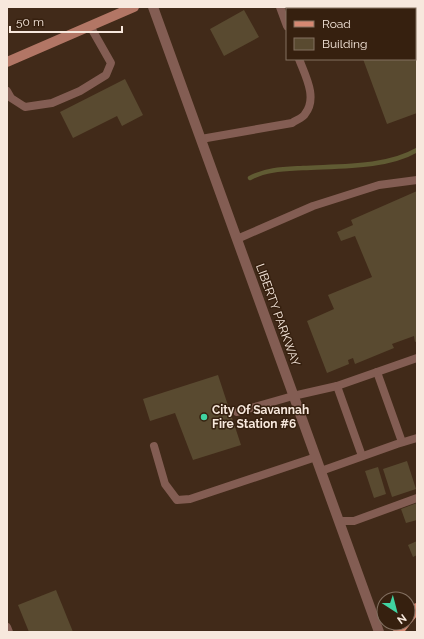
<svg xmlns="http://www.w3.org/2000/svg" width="424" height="639" font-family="Raleway,sans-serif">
	<rect width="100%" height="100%" fill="#412a19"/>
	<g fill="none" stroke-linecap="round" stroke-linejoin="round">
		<path stroke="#605b33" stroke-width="4.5" d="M 250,178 C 266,169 285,169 303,168 C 339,166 386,168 417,150"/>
	</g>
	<g fill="#594a30">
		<path d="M 343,7 L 417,7 L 417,113 L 387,124 L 363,59 L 415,59 L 415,9 L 344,9 Z"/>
		<path d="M 244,10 L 259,37 L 224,56 L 210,29 Z"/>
		<path d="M 125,79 L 143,115 L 122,126 L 117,116 L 73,138 L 60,112 Z"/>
		<path d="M 417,191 L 417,341 L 415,342 L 414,336 L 392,344 L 394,348 L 355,364 L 353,358 L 348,360 L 349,364 L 327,373 L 307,321 L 334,309 L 328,295 L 372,277 L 355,236 L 341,241 L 337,232 L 353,225 L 351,220 Z"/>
		<path d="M 218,375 L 241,445 L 193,460 L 175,413 L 150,421 L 143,399 Z"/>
		<path d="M 407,461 L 416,489 L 392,497 L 383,469 Z"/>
		<path d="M 378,467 L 386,494 L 374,498 L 365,471 Z"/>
		<path d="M 417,503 L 417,520 L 406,523 L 401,509 Z"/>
		<path d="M 417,541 L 417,555 L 413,557 L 408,545 Z"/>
		<path d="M 56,590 L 73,632 L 29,632 L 18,605 Z"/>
	</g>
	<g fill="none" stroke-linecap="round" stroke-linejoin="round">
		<g stroke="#835d53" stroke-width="8">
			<path d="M 280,7 L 287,26"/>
			<path d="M 7,91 L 11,98 L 25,107 L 52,103 L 80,91 L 106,75 L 111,63 L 90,26"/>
			<path d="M 201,139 L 292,123 C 296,120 303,118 305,114 C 318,98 305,75 299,59"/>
			<path d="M 237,239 L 313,206 L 379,185 L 417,180"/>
			<path d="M 377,372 L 402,442"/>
			<path d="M 337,386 L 362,456"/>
			<path d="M 237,412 L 293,396 L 337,386 L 417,358"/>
			<path d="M 154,446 L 165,484 L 177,500 L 190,499 L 316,457"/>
			<path d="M 321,471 L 397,444 L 417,438"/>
			<path d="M 339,521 L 354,521 L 417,498"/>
			<path d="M 7,627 L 9,632"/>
		</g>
		<path stroke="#835d53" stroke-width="10" d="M 153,7 L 379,632"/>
		<path stroke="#b27665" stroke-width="10" d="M 7,62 L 134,7"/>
		<g stroke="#d58872" stroke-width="10">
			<path d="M 408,619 L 417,608"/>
			<path d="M 398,632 L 405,623"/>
		</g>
	</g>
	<circle fill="#40d4a2" stroke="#36200f" stroke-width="1.5" cx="204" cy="417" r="4"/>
	<g text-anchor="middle" stroke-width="3" stroke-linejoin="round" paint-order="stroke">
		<g font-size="12" fill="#f7e8dd" stroke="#36200f">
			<text transform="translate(278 315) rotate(70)" y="4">LIBERTY PARKWAY</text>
		</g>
		<g font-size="12" font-weight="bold" fill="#f7e8dd" stroke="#36200f" text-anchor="start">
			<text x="212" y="414">City Of Savannah<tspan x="212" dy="14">Fire Station #6</tspan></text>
		</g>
	</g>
	<rect width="424" height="639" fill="none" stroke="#f7e8dd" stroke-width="16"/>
	<rect x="286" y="8" width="130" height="52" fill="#36200f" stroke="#837061"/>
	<rect x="294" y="21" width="20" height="6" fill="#d58872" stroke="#837061"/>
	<text x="322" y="28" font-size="12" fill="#f7e8dd">Road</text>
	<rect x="294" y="38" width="20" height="12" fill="#594a30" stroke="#837061"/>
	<text x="322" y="48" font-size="12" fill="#f7e8dd">Building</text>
	<g transform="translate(396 611) rotate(144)"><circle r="19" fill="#36200f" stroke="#837061"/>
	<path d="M0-3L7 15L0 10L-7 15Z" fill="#40d4a2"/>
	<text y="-6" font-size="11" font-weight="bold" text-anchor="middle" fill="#f7e8dd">N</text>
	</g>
	<path d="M10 26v6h112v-6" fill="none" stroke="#f7e8dd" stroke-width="2"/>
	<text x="16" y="26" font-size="12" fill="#f7e8dd" stroke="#36200f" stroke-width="3" paint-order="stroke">50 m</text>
</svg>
